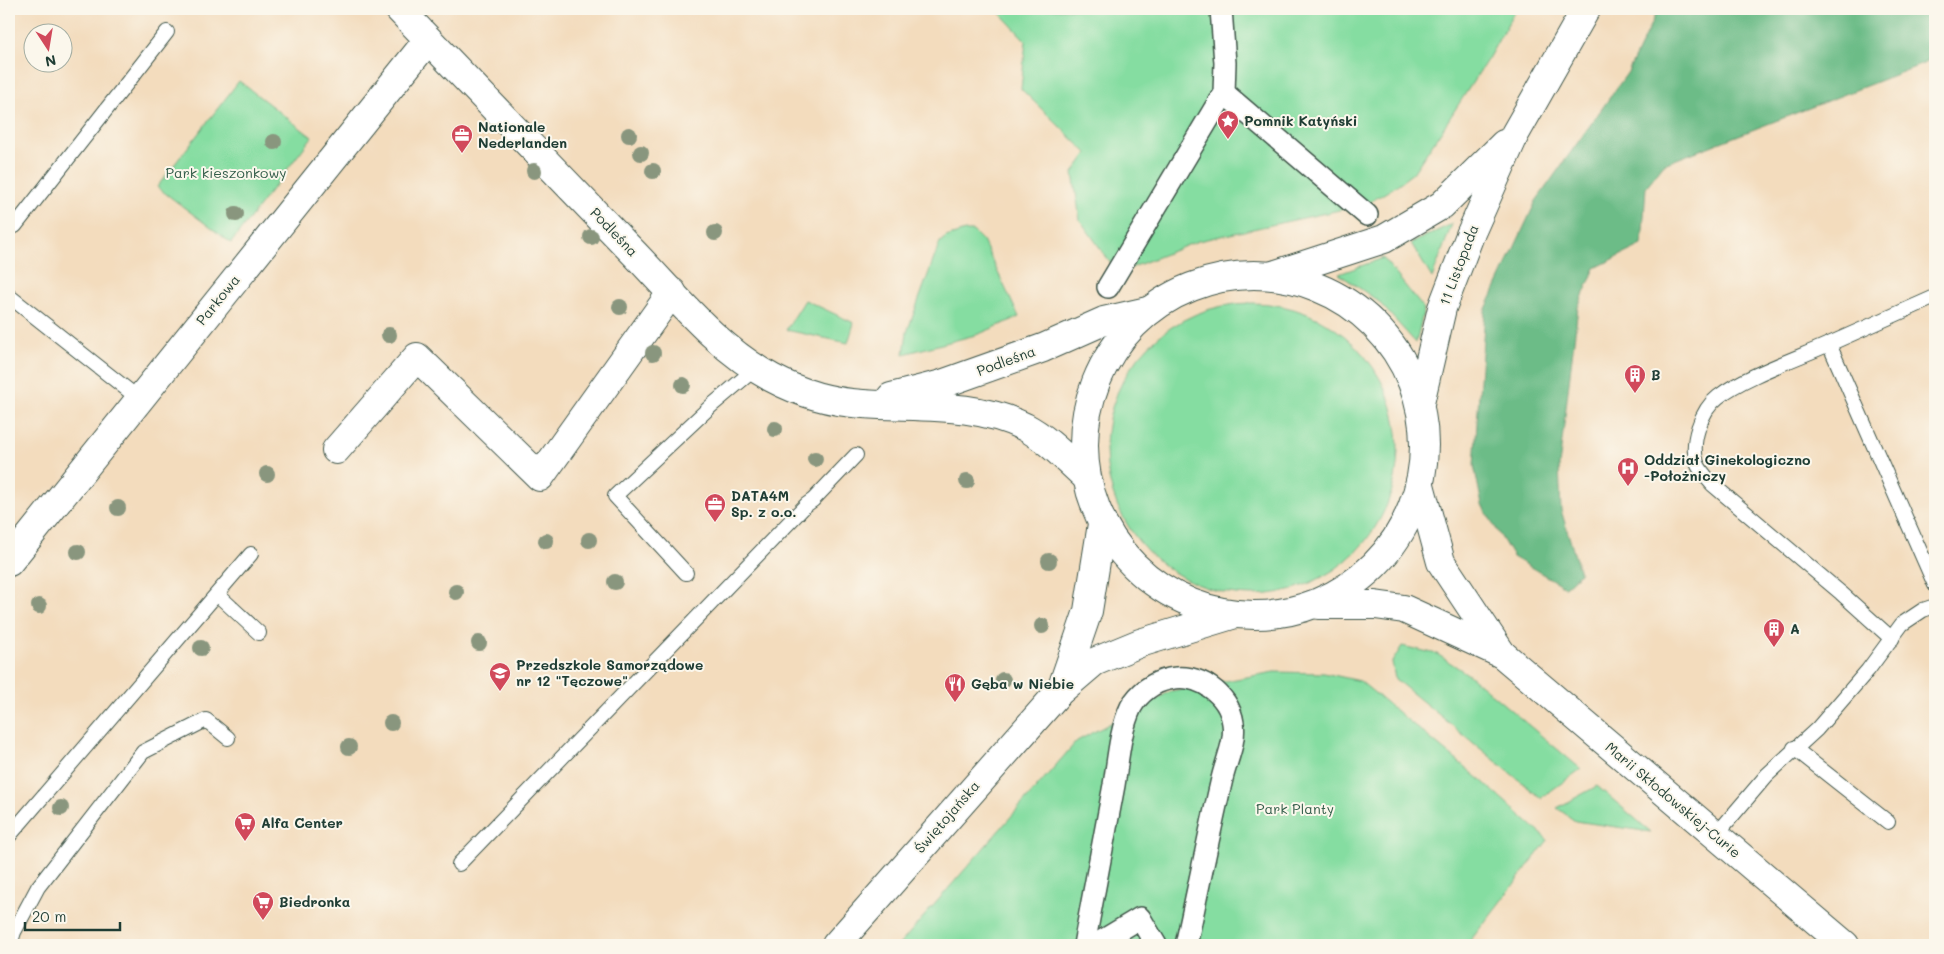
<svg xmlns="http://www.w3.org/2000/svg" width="1944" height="954" font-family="Mali,sans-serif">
	<rect width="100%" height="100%" fill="#fbf7ec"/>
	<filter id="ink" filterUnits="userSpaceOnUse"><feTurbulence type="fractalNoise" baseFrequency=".02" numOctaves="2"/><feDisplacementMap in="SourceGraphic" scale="10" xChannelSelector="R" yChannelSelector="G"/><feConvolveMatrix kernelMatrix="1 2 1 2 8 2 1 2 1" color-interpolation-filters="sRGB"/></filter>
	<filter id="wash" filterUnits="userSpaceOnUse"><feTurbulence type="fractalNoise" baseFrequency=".0096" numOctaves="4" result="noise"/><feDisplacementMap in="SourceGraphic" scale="20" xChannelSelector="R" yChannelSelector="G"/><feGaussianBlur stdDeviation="1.12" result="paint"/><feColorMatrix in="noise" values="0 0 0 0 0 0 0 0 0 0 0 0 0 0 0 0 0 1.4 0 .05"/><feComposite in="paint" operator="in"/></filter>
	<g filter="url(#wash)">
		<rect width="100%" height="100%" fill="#f3dcbd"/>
		<g fill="#85dda1" stroke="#528d6a">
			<path d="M 996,9 L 1516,9 L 1489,57 L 1442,130 L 1413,173 L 1393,188 L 1367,204 L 1198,241 L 1118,273 L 1080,220 L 1073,173 L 1087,153 L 1021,89 L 1026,41 Z"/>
			<path d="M 239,81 L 312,137 L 231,243 L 157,187 Z"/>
			<path d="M 1452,224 L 1432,278 L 1411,243 Z"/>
			<path d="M 965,231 L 973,231 L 983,241 L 1019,317 L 979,334 L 904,354 L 907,332 L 940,242 L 946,237 Z"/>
			<path d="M 1383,258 L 1424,309 L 1416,343 L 1378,301 L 1339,274 Z"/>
			<path d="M 805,300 L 854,323 L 848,343 L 786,330 Z"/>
			<circle cx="1252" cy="449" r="146"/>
			<path d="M 1402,646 L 1437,654 L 1469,675 L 1581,769 L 1541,798 L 1395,679 L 1392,662 Z"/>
			<path d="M 1274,672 L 1324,673 L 1360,681 L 1482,781 L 1548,840 L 1467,945 L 899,945 L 1077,741 L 1171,691 Z"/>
			<path d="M 1597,786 L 1651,832 L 1575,821 L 1557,808 Z"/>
		</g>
		<path fill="#6cbc87" stroke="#467c5e" d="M 1658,9 L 1935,9 L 1935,56 L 1923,64 L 1664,164 L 1646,187 L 1642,245 L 1595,268 L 1578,307 L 1559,466 L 1561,510 L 1580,573 L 1565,587 L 1513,557 L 1482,505 L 1474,465 L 1485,311 L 1536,201 L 1628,72 Z"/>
	</g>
	<g filter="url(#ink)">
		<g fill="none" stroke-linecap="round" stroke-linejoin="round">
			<g stroke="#3f5549" stroke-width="16">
				<g id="service">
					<path d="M 15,226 L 167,32"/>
					<path d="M 9,296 L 138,398"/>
					<path d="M 1935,297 L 1829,344 L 1935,585"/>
					<path d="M 1829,344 C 1798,358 1743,377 1718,397 C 1701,410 1690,443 1697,463 C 1700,471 1708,479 1713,485 L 1841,593 L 1892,639"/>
					<path d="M 686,573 L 615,496 L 711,406 L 756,368"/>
					<path d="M 218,595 L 259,633"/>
					<path d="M 1794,748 L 1888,822"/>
					<path d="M 9,836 L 251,554"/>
					<path d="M 1715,836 L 1767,775 L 1817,729 L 1868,670 L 1902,624 L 1923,610 L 1935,606"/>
					<path d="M 459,864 L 806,505 L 813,500 L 856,455"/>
					<path d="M 10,945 L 14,932 L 38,887 L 143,752 L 206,720 L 228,738"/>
				</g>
			</g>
			<g stroke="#3f5549" stroke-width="24">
				<g id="pedestrian">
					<path d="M 1224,93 L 1367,215"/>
					<path d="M 1108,287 L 1224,93 L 1225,63 L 1221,9"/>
					<path d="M 1084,945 C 1094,892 1104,838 1114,785 C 1118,760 1120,730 1131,707 C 1139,693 1153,682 1169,679 C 1198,672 1229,694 1233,723 C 1236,742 1226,761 1222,779 C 1209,834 1198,890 1186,945"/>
					<path d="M 1095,945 L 1140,918 L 1156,945"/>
				</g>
			</g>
			<g stroke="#3f5549" stroke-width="30">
				<g id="minor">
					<path d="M 399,9 C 476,89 553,170 631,250 C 674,294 716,348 772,378 C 800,393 831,402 863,404 C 918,408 974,402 1025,427 C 1048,439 1066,459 1085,476"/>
					<path d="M 891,397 L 942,384 L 1043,348 L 1104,321 L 1148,311"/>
					<path d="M 336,450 L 417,357 L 540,477 L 672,292"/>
					<path d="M 9,562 L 428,40"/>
				</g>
			</g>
			<g stroke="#3f5549" stroke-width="30">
				<g id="tertiary">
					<circle cx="1254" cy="445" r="170"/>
					<path d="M 1273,275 L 1384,239 L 1442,205 L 1504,144"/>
					<path d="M 1420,403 L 1442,308 L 1470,235 L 1515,134 L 1586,9"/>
					<path d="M 1420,485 L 1441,562 L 1502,654"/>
					<path d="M 1319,605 L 1375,605 L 1404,609 L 1502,654 L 1845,945"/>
					<path d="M 1061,690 L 1088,611 L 1102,524"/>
					<path d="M 836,945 L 1060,691 L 1094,662 L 1140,643 L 1232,615"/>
				</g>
			</g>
			<use href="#service" stroke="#fff" stroke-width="14"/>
			<use href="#pedestrian" stroke="#fff" stroke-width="21"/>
			<use href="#minor" stroke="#fff" stroke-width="28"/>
			<use href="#tertiary" stroke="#fff" stroke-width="28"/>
		</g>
		<g fill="#89967e">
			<circle cx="629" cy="135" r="8"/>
			<circle cx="274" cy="142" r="8"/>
			<circle cx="641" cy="153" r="8"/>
			<circle cx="534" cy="171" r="8"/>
			<circle cx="653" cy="171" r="8"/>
			<circle cx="236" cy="214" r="8"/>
			<circle cx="715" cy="233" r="8"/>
			<circle cx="591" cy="237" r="8"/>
			<circle cx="620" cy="307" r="8"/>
			<circle cx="389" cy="335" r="8"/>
			<circle cx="653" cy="353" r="8"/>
			<circle cx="683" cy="385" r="8"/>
			<circle cx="775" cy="429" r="8"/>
			<circle cx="815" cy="459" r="8"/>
			<circle cx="267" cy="474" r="8"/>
			<circle cx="967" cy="481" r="8"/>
			<circle cx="118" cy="508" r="8"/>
			<circle cx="589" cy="540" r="8"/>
			<circle cx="546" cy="541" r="8"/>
			<circle cx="78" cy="552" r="8"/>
			<circle cx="1049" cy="561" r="8"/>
			<circle cx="615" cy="582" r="8"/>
			<circle cx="456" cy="592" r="8"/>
			<circle cx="39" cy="606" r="8"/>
			<circle cx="1042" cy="626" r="8"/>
			<circle cx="479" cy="643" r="8"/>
			<circle cx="201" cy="648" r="8"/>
			<circle cx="1003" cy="680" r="8"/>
			<circle cx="391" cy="723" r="8"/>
			<circle cx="349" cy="747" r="8"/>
			<circle cx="61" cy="808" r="8"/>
		</g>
	</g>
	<defs>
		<g id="sight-pin" transform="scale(1.125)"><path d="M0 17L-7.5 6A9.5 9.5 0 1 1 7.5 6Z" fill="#d1495b" stroke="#fbf7ec"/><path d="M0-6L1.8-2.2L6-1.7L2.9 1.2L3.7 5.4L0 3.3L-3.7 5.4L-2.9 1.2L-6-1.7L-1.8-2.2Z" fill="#fff"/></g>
		<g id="office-pin" transform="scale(1.125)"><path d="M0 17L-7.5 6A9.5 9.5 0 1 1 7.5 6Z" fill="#d1495b" stroke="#fbf7ec"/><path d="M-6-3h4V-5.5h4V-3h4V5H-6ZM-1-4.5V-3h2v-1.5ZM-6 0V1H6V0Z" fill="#fff"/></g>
		<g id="building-pin" transform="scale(1.125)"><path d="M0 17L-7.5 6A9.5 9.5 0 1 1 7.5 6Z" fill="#d1495b" stroke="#fbf7ec"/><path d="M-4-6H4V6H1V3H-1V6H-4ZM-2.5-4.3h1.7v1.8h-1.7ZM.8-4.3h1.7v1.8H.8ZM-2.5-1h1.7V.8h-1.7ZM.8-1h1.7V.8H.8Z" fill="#fff"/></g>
		<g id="hospital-pin" transform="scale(1.125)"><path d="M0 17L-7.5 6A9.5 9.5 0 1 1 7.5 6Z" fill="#d1495b" stroke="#fbf7ec"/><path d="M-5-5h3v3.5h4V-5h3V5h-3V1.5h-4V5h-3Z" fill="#fff"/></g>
		<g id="school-pin" transform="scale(1.125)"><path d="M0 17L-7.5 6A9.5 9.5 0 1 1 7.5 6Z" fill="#d1495b" stroke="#fbf7ec"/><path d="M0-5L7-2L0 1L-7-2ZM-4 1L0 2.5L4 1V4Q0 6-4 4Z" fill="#fff"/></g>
		<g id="restaurant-pin" transform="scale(1.125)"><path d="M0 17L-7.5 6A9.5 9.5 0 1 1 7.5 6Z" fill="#d1495b" stroke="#fbf7ec"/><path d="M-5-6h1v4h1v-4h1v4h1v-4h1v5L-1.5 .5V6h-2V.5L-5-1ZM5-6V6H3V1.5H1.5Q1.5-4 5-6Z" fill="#fff"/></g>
		<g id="supermarket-pin" transform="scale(1.125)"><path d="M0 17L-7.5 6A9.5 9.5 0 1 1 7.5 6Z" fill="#d1495b" stroke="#fbf7ec"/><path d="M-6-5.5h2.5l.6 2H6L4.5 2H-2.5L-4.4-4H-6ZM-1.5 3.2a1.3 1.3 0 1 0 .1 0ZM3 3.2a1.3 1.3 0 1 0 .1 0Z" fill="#fff"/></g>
	</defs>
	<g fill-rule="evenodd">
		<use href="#sight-pin" x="1228" y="121"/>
		<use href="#office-pin" x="462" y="135"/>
		<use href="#building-pin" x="1635" y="375"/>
		<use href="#hospital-pin" x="1628" y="468"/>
		<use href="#office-pin" x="715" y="504"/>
		<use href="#building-pin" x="1774" y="629"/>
		<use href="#school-pin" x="500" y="673"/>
		<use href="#restaurant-pin" x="955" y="684"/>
		<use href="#supermarket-pin" x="245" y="823"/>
		<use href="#supermarket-pin" x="263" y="902"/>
	</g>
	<g text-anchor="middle" stroke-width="4" stroke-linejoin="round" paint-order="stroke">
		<g font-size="14" font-weight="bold" fill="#1f3d34" stroke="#fbf7ec" text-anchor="start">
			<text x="1244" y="126">Pomnik Katyński</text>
			<text x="478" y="132">Nationale<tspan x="478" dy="16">Nederlanden</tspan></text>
			<text x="1651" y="380">B</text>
			<text x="1644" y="465">Oddział Ginekologiczno<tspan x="1644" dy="16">-Położniczy</tspan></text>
			<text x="731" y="501">DATA4M<tspan x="731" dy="16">Sp. z o.o.</tspan></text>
			<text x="1790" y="634">A</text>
			<text x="516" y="670">Przedszkole Samorządowe<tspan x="516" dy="16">nr 12 "Tęczowe"</tspan></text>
			<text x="971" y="689">Gęba w Niebie</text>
			<text x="261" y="828">Alfa Center</text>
			<text x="279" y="907">Biedronka</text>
		</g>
		<g font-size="14" fill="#335d4a" stroke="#fbf7ec">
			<text x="226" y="178">Park kieszonkowy</text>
			<text x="1295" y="814">Park Planty</text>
		</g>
		<g font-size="14" fill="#1f3d34" stroke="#fbf7ec">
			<text transform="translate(614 232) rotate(46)" y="5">Podleśna</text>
			<text transform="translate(1459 265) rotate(-69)" y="5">11 Listopada</text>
			<text transform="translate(218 300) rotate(-51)" y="5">Parkowa</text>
			<text transform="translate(1006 361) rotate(-20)" y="5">Podleśna</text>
			<text transform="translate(1673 800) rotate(40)" y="5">Marii Skłodowskiej-Curie</text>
			<text transform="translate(947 817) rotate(-49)" y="5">Świętojańska</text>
		</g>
	</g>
	<rect width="1944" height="954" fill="none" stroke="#fbf7ec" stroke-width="30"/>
	<g transform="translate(48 48) rotate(168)"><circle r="24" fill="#fbf7ec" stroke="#a3ada2"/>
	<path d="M0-4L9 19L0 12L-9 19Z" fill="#d1495b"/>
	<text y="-8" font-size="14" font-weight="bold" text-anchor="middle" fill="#1f3d34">N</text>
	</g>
	<path d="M25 922v8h95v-8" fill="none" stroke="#1f3d34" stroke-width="2.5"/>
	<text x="32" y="922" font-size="15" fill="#1f3d34" stroke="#fbf7ec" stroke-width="4" paint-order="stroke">20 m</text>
</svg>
